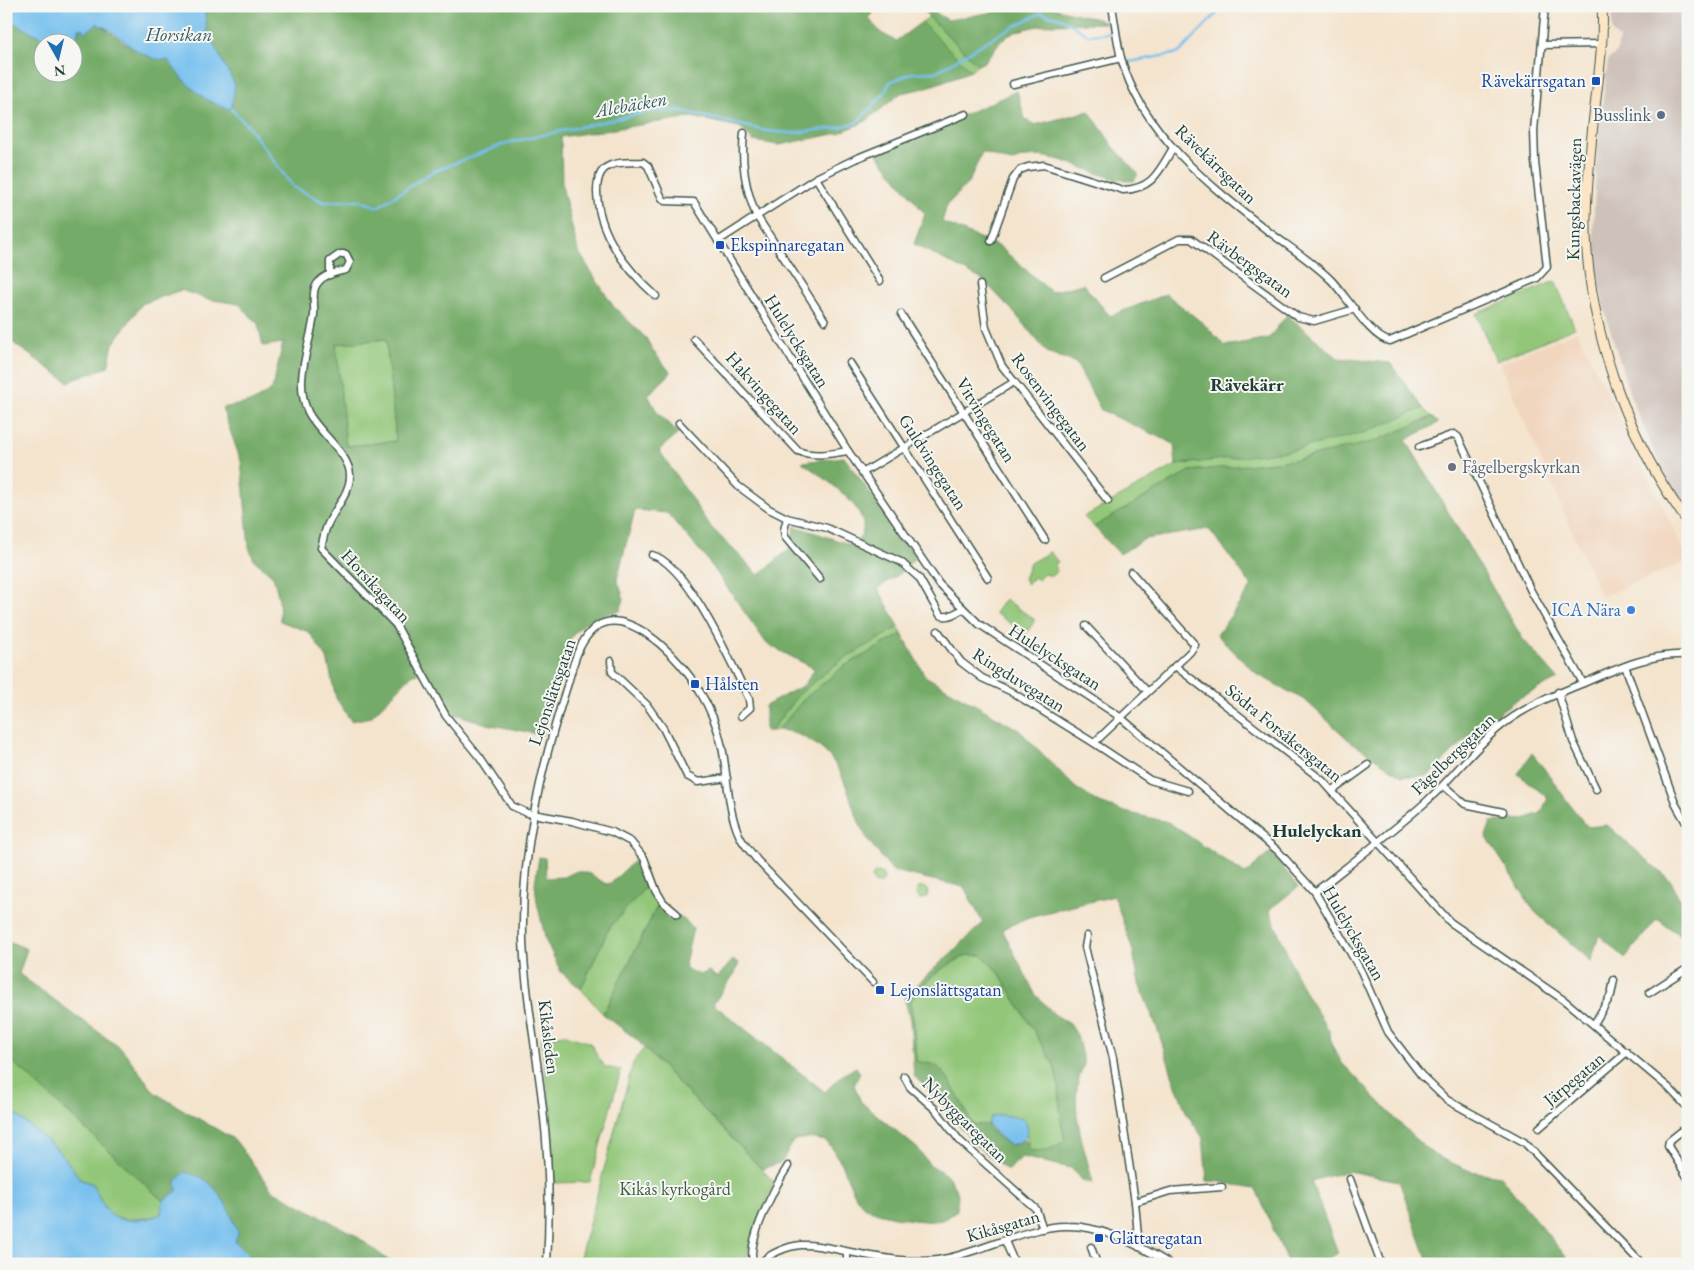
<svg xmlns="http://www.w3.org/2000/svg" width="1694" height="1270" font-family="'EB Garamond',serif">
	<rect width="100%" height="100%" fill="#f6f6f2"/>
	<filter id="ink" filterUnits="userSpaceOnUse"><feTurbulence type="fractalNoise" baseFrequency=".02" numOctaves="2"/><feDisplacementMap in="SourceGraphic" scale="10" xChannelSelector="R" yChannelSelector="G"/><feConvolveMatrix kernelMatrix="1 2 1 2 8 2 1 2 1" color-interpolation-filters="sRGB"/></filter>
	<filter id="wash" filterUnits="userSpaceOnUse"><feTurbulence type="fractalNoise" baseFrequency=".0096" numOctaves="4" result="noise"/><feDisplacementMap in="SourceGraphic" scale="20" xChannelSelector="R" yChannelSelector="G"/><feGaussianBlur stdDeviation="1.12" result="paint"/><feColorMatrix in="noise" values="0 0 0 0 0 0 0 0 0 0 0 0 0 0 0 0 0 1.4 0 .05"/><feComposite in="paint" operator="in"/></filter>
	<g filter="url(#wash)">
		<rect width="100%" height="100%" fill="#f4e4ce"/>
		<path fill="#f1d5bd" d="M 1577,331 L 1688,559 L 1688,561 L 1601,597 L 1499,363 Z"/>
		<path fill="#cec1ba" d="M 1612,6 L 1686,6 L 1688,9 L 1688,511 L 1677,497 L 1653,449 L 1629,392 L 1604,309 L 1597,273 L 1593,228 L 1597,149 L 1608,60 L 1617,52 L 1619,39 L 1612,31 Z"/>
		<g fill="#92c678" stroke="#588256">
			<path d="M 929,17 L 978,65 L 971,71 L 922,22 Z"/>
			<path d="M 1555,281 L 1575,328 L 1496,361 L 1476,314 Z"/>
			<path d="M 386,339 L 396,441 L 346,446 L 336,344 Z"/>
			<path d="M 1423,408 L 1432,417 L 1373,442 L 1295,460 L 1190,471 L 1094,527 L 1084,517 L 1176,465 L 1293,450 L 1366,432 Z"/>
			<path d="M 1050,552 L 1058,562 L 1055,564 L 1057,571 L 1052,576 L 1044,574 L 1038,580 L 1035,577 L 1028,584 L 1024,579 L 1030,563 Z"/>
			<path d="M 1005,599 L 1035,620 L 1026,634 L 995,613 Z"/>
			<path d="M 899,627 L 902,634 L 843,667 L 804,699 L 778,730 L 771,731 L 798,695 L 840,661 Z"/>
			<circle cx="878" cy="878" r="6"/>
			<path d="M 649,883 L 659,903 L 603,1014 L 581,989 L 609,928 Z"/>
			<circle cx="922" cy="893" r="6"/>
			<path d="M 968,955 L 982,955 L 1000,974 L 1054,1065 L 1059,1088 L 1061,1122 L 1065,1141 L 1048,1150 L 1030,1151 C 1026,1140 1027,1131 1024,1119 L 1002,1115 L 991,1117 L 988,1124 L 995,1133 L 973,1124 L 947,1077 L 936,1065 L 916,1062 L 914,1025 L 909,1002 C 925,979 943,966 968,955 Z"/>
			<path d="M 563,1034 L 590,1043 L 605,1067 L 621,1070 L 590,1182 L 554,1183 L 551,1113 L 541,1038 Z"/>
			<path d="M 644,1048 L 774,1182 L 744,1264 L 578,1264 L 633,1063 Z"/>
			<path d="M 6,1055 L 163,1201 L 162,1214 C 149,1219 118,1223 108,1212 C 102,1204 97,1193 93,1184 L 81,1180 L 60,1152 L 6,1106 Z"/>
		</g>
		<g fill="#75ab68" stroke="#4a744e" fill-rule="evenodd">
			<path d="M 204,6 L 890,6 L 872,12 L 869,19 L 881,33 L 896,41 L 922,22 L 971,71 L 925,88 L 901,93 L 866,121 L 839,133 L 779,145 L 753,141 L 740,127 L 692,117 L 561,137 L 562,186 L 578,251 L 613,306 L 646,338 L 653,351 L 671,373 L 648,395 L 657,412 L 679,433 L 659,450 L 709,525 L 759,575 L 789,549 L 795,526 L 854,546 C 856,542 863,535 863,529 C 867,505 819,475 802,462 L 844,457 L 916,557 L 902,572 L 878,588 L 899,627 L 840,661 L 798,695 L 771,731 L 765,731 L 765,706 L 804,685 L 815,669 L 767,644 L 707,559 L 667,513 L 635,510 L 617,579 L 624,599 L 620,611 C 598,615 581,621 569,641 L 542,735 L 487,724 L 452,713 L 426,672 L 413,674 L 371,717 L 351,721 L 336,698 L 327,658 L 309,632 L 280,621 L 279,599 L 273,576 L 254,560 L 249,547 L 241,461 L 222,408 L 252,402 L 272,390 L 283,343 L 263,346 L 258,324 L 239,304 L 206,299 L 181,290 L 142,304 L 113,344 L 108,367 L 68,382 L 6,338 L 6,19 L 51,42 L 59,42 L 42,42 L 42,72 L 72,72 L 72,42 L 78,36 L 78,29 L 89,29 L 97,24 C 110,30 118,39 129,46 C 164,69 179,56 214,43 L 207,32 ZM 386,339 L 396,441 L 346,446 L 336,344 Z"/>
			<path d="M 930,6 L 939,15 L 948,20 L 1027,6 L 1045,6 L 1097,19 L 1106,23 C 1075,24 1027,20 1002,40 C 993,48 990,61 978,65 L 929,17 L 925,12 Z"/>
			<path d="M 1017,91 L 1025,119 L 1035,125 L 1089,111 L 1113,146 L 1138,174 L 1134,181 C 1092,181 1053,142 1011,162 L 982,152 L 969,182 L 947,205 L 942,222 L 1000,247 L 1051,292 L 1083,284 L 1110,316 L 1166,294 L 1205,325 L 1225,346 L 1269,338 L 1287,315 L 1338,358 L 1390,363 L 1423,408 L 1366,432 L 1293,450 L 1176,465 L 1174,444 L 1101,410 L 1076,363 L 1047,352 L 1011,309 L 983,280 L 914,244 L 925,214 L 877,154 Z"/>
			<path d="M 1432,417 L 1438,423 L 1406,440 L 1522,638 L 1558,679 L 1519,698 L 1481,725 L 1428,776 L 1402,776 L 1351,742 L 1306,701 L 1257,674 L 1217,635 L 1252,586 L 1209,529 L 1145,539 L 1120,554 L 1094,527 L 1190,471 L 1295,460 L 1373,442 Z"/>
			<path d="M 902,634 L 925,676 L 1019,730 L 1076,788 L 1097,802 L 1125,812 L 1168,822 L 1245,874 L 1271,852 L 1298,887 L 1269,910 L 1294,970 L 1307,996 L 1330,1032 L 1331,1044 L 1342,1063 L 1413,1137 L 1434,1155 L 1470,1171 L 1500,1176 L 1572,1264 L 1429,1264 L 1399,1181 L 1348,1171 L 1311,1181 L 1338,1253 L 1319,1264 L 1288,1264 L 1256,1189 C 1238,1187 1225,1181 1207,1181 L 1203,1138 L 1187,1114 L 1175,1083 L 1156,1025 L 1139,984 L 1133,951 L 1114,896 L 1032,916 L 1002,929 L 1035,994 L 1054,1014 L 1070,1024 L 1077,1035 L 1084,1064 C 1066,1101 1084,1145 1093,1183 L 1083,1181 L 1071,1168 L 1022,1157 L 1008,1171 L 974,1144 L 937,1099 L 914,1076 L 910,1019 L 904,997 L 983,923 L 964,887 L 893,871 C 884,859 870,845 863,831 C 845,794 847,758 803,737 C 795,733 787,730 778,730 L 804,699 L 843,667 ZM 968,955 L 982,955 L 1000,974 L 1054,1065 L 1059,1088 L 1061,1122 L 1065,1141 L 1048,1150 L 1030,1151 L 1025,1139 L 1018,1144 L 1009,1145 L 990,1131 L 987,1125 L 973,1124 L 948,1078 L 936,1065 L 916,1061 L 914,1025 L 910,1002 C 925,979 943,966 968,955 Z"/>
			<path d="M 1532,753 C 1552,777 1567,804 1588,827 L 1607,825 L 1671,881 L 1681,902 L 1688,907 L 1688,941 L 1657,919 L 1625,958 L 1599,935 L 1591,961 L 1535,912 L 1486,836 L 1491,822 L 1524,819 L 1541,813 L 1548,798 L 1518,774 Z"/>
			<path d="M 639,856 L 649,883 L 609,928 L 581,989 L 561,972 L 546,941 L 537,902 L 535,884 L 539,857 L 545,858 L 546,878 L 564,877 L 577,871 L 590,874 L 606,884 L 611,883 Z"/>
			<path d="M 659,903 C 664,912 663,917 673,920 L 677,916 L 681,917 L 693,928 L 684,968 L 700,975 L 709,971 L 717,978 L 733,960 L 739,963 L 735,973 L 713,1004 L 825,1092 L 840,1077 L 856,1067 L 860,1073 L 854,1085 L 861,1102 L 917,1148 L 929,1164 L 948,1176 L 958,1194 L 957,1210 C 952,1213 946,1219 941,1220 C 926,1224 877,1216 865,1207 C 849,1195 845,1160 826,1141 L 808,1138 L 793,1141 L 782,1162 L 762,1169 L 636,1039 L 603,1014 Z"/>
			<path d="M 6,940 L 27,949 L 19,974 L 123,1050 L 155,1093 L 235,1140 L 272,1190 L 355,1235 L 393,1264 L 249,1264 L 251,1258 L 235,1241 L 177,1191 L 163,1201 L 6,1055 Z"/>
		</g>
		<g fill="#76c0ee" stroke="#4a7e91">
			<path d="M 6,6 L 204,6 L 207,32 L 235,85 L 231,109 C 207,106 181,80 168,60 L 155,59 L 137,51 L 110,30 L 97,24 L 85,33 L 83,29 L 78,29 L 78,36 L 72,42 L 51,42 L 6,19 Z"/>
			<path d="M 6,1106 L 60,1152 L 81,1180 L 93,1184 C 97,1193 102,1204 108,1212 C 119,1225 149,1220 161,1214 L 163,1201 L 177,1191 L 176,1181 L 185,1172 C 192,1174 202,1177 207,1181 C 223,1194 232,1215 238,1233 L 235,1241 L 251,1258 L 249,1264 L 6,1264 Z"/>
			<path d="M 1002,1115 L 1024,1119 C 1033,1133 1023,1143 1009,1145 L 995,1133 L 988,1124 L 991,1117 Z"/>
		</g>
		<g fill="none" stroke-linecap="round" stroke-linejoin="round">
			<g stroke="#76c0ee" stroke-width="2.5">
				<path d="M 1129,62 L 1179,53 L 1218,12 L 1220,6"/>
				<path d="M 231,109 L 248,126 L 293,187 L 324,202 L 359,200 L 378,207 L 432,172 L 507,143 L 647,112 L 678,110 L 766,131 L 792,133 L 835,128 L 856,123 L 884,94 L 890,82 L 912,73 L 936,72 L 999,34 L 1041,13 L 1061,18 L 1088,35 L 1111,33"/>
			</g>
		</g>
	</g>
	<g filter="url(#ink)">
		<g fill="none" stroke-linecap="round" stroke-linejoin="round">
			<g stroke="#3f564b" stroke-width="9">
				<g id="street">
					<path d="M 1112,6 C 1115,23 1117,42 1121,58 C 1142,133 1210,186 1268,231 C 1289,247 1313,262 1331,280 C 1346,295 1371,339 1390,341 L 1537,278 L 1547,267 L 1535,162 L 1534,131 L 1545,6"/>
					<path d="M 1542,45 L 1600,44"/>
					<path d="M 1013,84 L 1121,58"/>
					<path d="M 744,133 C 741,163 745,187 756,215 L 825,321"/>
					<path d="M 816,178 L 880,281"/>
					<path d="M 718,241 L 816,178 L 855,159 L 966,114"/>
					<path d="M 991,241 L 1013,179 L 1020,170 L 1028,167 L 1044,165 L 1123,190 C 1153,189 1159,171 1173,148"/>
					<path d="M 330,275 L 330,261 L 340,254 L 346,254 L 350,262 L 346,270 C 334,273 320,275 315,288 C 312,296 315,307 314,315 C 310,347 293,381 308,412 C 317,431 350,454 350,475 C 351,492 333,511 327,526 C 324,533 323,541 321,548 L 396,625 L 446,716 L 480,758 L 512,806 L 527,813 L 572,821 L 612,832 L 631,842 L 644,858 L 656,890 L 663,902 L 677,914"/>
					<path d="M 1104,278 L 1179,239 L 1191,239 L 1298,317 L 1314,321 L 1355,309"/>
					<path d="M 980,285 L 986,328 L 1002,366 L 1108,501"/>
					<path d="M 656,296 C 626,269 598,234 597,192 C 597,182 599,170 609,166 C 618,161 632,163 643,162 L 648,166 L 662,198 L 665,201 L 694,202 L 848,451 L 939,584 L 979,624 L 1120,717 L 1278,851 L 1315,892 L 1361,971 L 1388,1032 L 1421,1075 L 1447,1100 L 1524,1142 L 1642,1264"/>
					<path d="M 901,314 L 1045,540"/>
					<path d="M 694,339 L 798,451 C 814,457 830,454 848,451"/>
					<path d="M 850,363 L 988,578"/>
					<path d="M 679,423 L 738,486 L 769,509 L 787,518 L 827,528 L 901,562 L 919,578 L 940,615 C 948,619 955,613 963,609"/>
					<path d="M 1419,447 L 1454,434 L 1458,437 L 1531,591 L 1583,683"/>
					<path d="M 862,473 L 1014,382"/>
					<path d="M 787,518 L 784,530 L 785,537 L 820,579"/>
					<path d="M 652,555 C 688,564 732,665 749,699 L 750,708 L 741,716"/>
					<path d="M 1131,572 L 1195,645 L 1190,652 L 1094,743 L 1150,780 L 1188,791"/>
					<path d="M 1086,626 L 1147,691"/>
					<path d="M 938,631 L 961,662 L 982,678 L 1010,691 L 1094,743"/>
					<path d="M 611,661 L 612,672 L 647,705 L 663,728 L 687,776 L 698,782 L 727,778"/>
					<path d="M 1175,666 L 1322,780 L 1450,922 L 1565,1001 L 1669,1088 L 1688,1108"/>
					<path d="M 1625,666 L 1676,805 L 1688,826"/>
					<path d="M 1558,692 L 1573,741 L 1596,789"/>
					<path d="M 1444,786 L 1465,804 L 1503,812"/>
					<path d="M 1332,791 L 1368,765"/>
					<path d="M 1315,892 C 1353,862 1391,833 1427,801 C 1451,779 1471,752 1496,730 C 1523,707 1554,695 1586,682 C 1619,668 1651,653 1688,655"/>
					<path d="M 1087,936 L 1085,947 L 1113,1058 L 1135,1202 L 1139,1247"/>
					<path d="M 1649,993 L 1688,968"/>
					<path d="M 1594,1024 L 1611,995 L 1614,980"/>
					<path d="M 904,1076 L 910,1087 L 935,1109 L 960,1141 L 1036,1209 L 1043,1229"/>
					<path d="M 1688,1126 L 1669,1141 L 1668,1146 L 1688,1178"/>
					<path d="M 1539,1128 L 1627,1052"/>
					<path d="M 1350,1179 L 1381,1264"/>
					<path d="M 1135,1202 L 1170,1191 L 1222,1187"/>
					<path d="M 1005,1241 L 1015,1264"/>
					<path d="M 1091,1247 L 1097,1264"/>
					<path d="M 547,1264 C 550,1212 549,1160 543,1109 C 537,1053 525,996 523,940 C 521,851 541,767 568,683 C 572,670 575,654 583,642 C 604,606 636,624 660,644 C 690,670 714,708 722,747 C 728,776 727,810 740,837 C 744,845 752,853 757,860 L 873,982"/>
					<path d="M 754,1264 C 744,1245 777,1183 788,1166"/>
					<path d="M 760,1264 C 768,1254 788,1246 801,1245 C 816,1244 831,1248 845,1251 C 874,1257 916,1265 943,1259 C 982,1252 1030,1225 1068,1226 C 1102,1226 1141,1246 1170,1264"/>
					<path d="M 847,1264 L 847,1252"/>
				</g>
			</g>
			<g stroke="#3f564b" stroke-width="11">
				<path id="secondary" d="M 1602,6 C 1605,49 1594,102 1591,146 C 1588,181 1584,217 1587,252 C 1595,347 1631,445 1688,522"/>
			</g>
			<use href="#street" stroke="#fff" stroke-width="6"/>
			<use href="#secondary" stroke="#fce5c4" stroke-width="9"/>
		</g>
	</g>
	<g fill="#1a4fb4" stroke="#f6f6f2" stroke-width="2">
		<rect x="1591" y="76" width="10" height="10" rx="2.5"/>
		<rect x="715" y="240" width="10" height="10" rx="2.5"/>
		<rect x="690" y="679" width="10" height="10" rx="2.5"/>
		<rect x="875" y="985" width="10" height="10" rx="2.5"/>
		<rect x="1094" y="1233" width="10" height="10" rx="2.5"/>
	</g>
	<circle fill="#5c6f8a" stroke="#f6f6f2" stroke-width="2" cx="1661" cy="115" r="5"/>
	<circle fill="#6b7280" stroke="#f6f6f2" stroke-width="2" cx="1452" cy="467" r="5"/>
	<circle fill="#3f7fe0" stroke="#f6f6f2" stroke-width="2" cx="1631" cy="610" r="5"/>
	<g text-anchor="middle" stroke-width="4" stroke-linejoin="round" paint-order="stroke">
		<g font-size="18" fill="#164399" stroke="#f6f6f2" text-anchor="start">
			<text x="1586" y="87" text-anchor="end">Rävekärrsgatan</text>
			<text x="730" y="251">Ekspinnaregatan</text>
			<text x="705" y="690">Hålsten</text>
			<text x="890" y="996">Lejonslättsgatan</text>
			<text x="1109" y="1244">Glättaregatan</text>
		</g>
		<g font-size="18" fill="#4e5e75" stroke="#f6f6f2" text-anchor="end">
			<text x="1651" y="121">Busslink</text>
		</g>
		<g font-size="18" fill="#1f3d34" stroke="#f6f6f2">
			<text transform="translate(1216 164) rotate(44)" y="6">Rävekärrsgatan</text>
			<text transform="translate(1574 199) rotate(-89)" y="6">Kungsbackavägen</text>
			<text transform="translate(1250 264) rotate(36)" y="6">Rävbergsgatan</text>
			<text transform="translate(797 341) rotate(58)" y="6">Hulelycksgatan</text>
			<text transform="translate(764 393) rotate(48)" y="6">Hakvingegatan</text>
			<text transform="translate(1051 402) rotate(53)" y="6">Rosenvingegatan</text>
			<text transform="translate(986 420) rotate(58)" y="6">Vitvingegatan</text>
			<text transform="translate(933 462) rotate(57)" y="6">Guldvingegatan</text>
			<text transform="translate(376 586) rotate(47)" y="6">Horsikagatan</text>
			<text transform="translate(1055 657) rotate(33)" y="6">Hulelycksgatan</text>
			<text transform="translate(1019 680) rotate(32)" y="6">Ringduvegatan</text>
			<text transform="translate(552 692) rotate(-71)" y="6">Lejonslättsgatan</text>
			<text transform="translate(1284 733) rotate(39)" y="6">Södra Forsåkersgatan</text>
			<text transform="translate(1453 754) rotate(-44)" y="6">Fågelbergsgatan</text>
			<text transform="translate(1354 933) rotate(60)" y="6">Hulelycksgatan</text>
			<text transform="translate(549 1037) rotate(83)" y="6">Kikåsleden</text>
			<text transform="translate(1574 1079) rotate(-40)" y="6">Järpegatan</text>
			<text transform="translate(965 1120) rotate(45)" y="6">Nybyggaregatan</text>
			<text transform="translate(1003 1226) rotate(-16)" y="6">Kikåsgatan</text>
		</g>
		<g font-size="18" fill="#5b616d" stroke="#f6f6f2" text-anchor="start">
			<text x="1462" y="473">Fågelbergskyrkan</text>
		</g>
		<g font-size="18" fill="#366cbe" stroke="#f6f6f2" text-anchor="end">
			<text x="1621" y="616">ICA Nära</text>
		</g>
		<g font-size="18" fill="#3c5f45" stroke="#f6f6f2">
			<text x="675" y="1195">Kikås kyrkogård</text>
		</g>
		<g font-size="19" font-style="italic" fill="#355e62" stroke="#f6f6f2">
			<text x="179" y="41">Horsikan</text>
			<text transform="translate(631 104) rotate(-10)" y="7">Alebäcken</text>
		</g>
		<g font-size="19" font-weight="bold" fill="#1f3d34" stroke="#f6f6f2">
			<text x="1247" y="391">Rävekärr</text>
			<text x="1317" y="837">Hulelyckan</text>
		</g>
	</g>
	<rect width="1694" height="1270" fill="none" stroke="#f6f6f2" stroke-width="25"/>
	<g transform="translate(58 58) rotate(172)"><circle r="24" fill="#f6f6f2" stroke="#a0aca6"/>
	<path d="M0-4L9 19L0 12L-9 19Z" fill="#1f6fb2"/>
	<text y="-8" font-size="14" font-weight="bold" text-anchor="middle" fill="#1f3d34">N</text>
	</g>
</svg>
